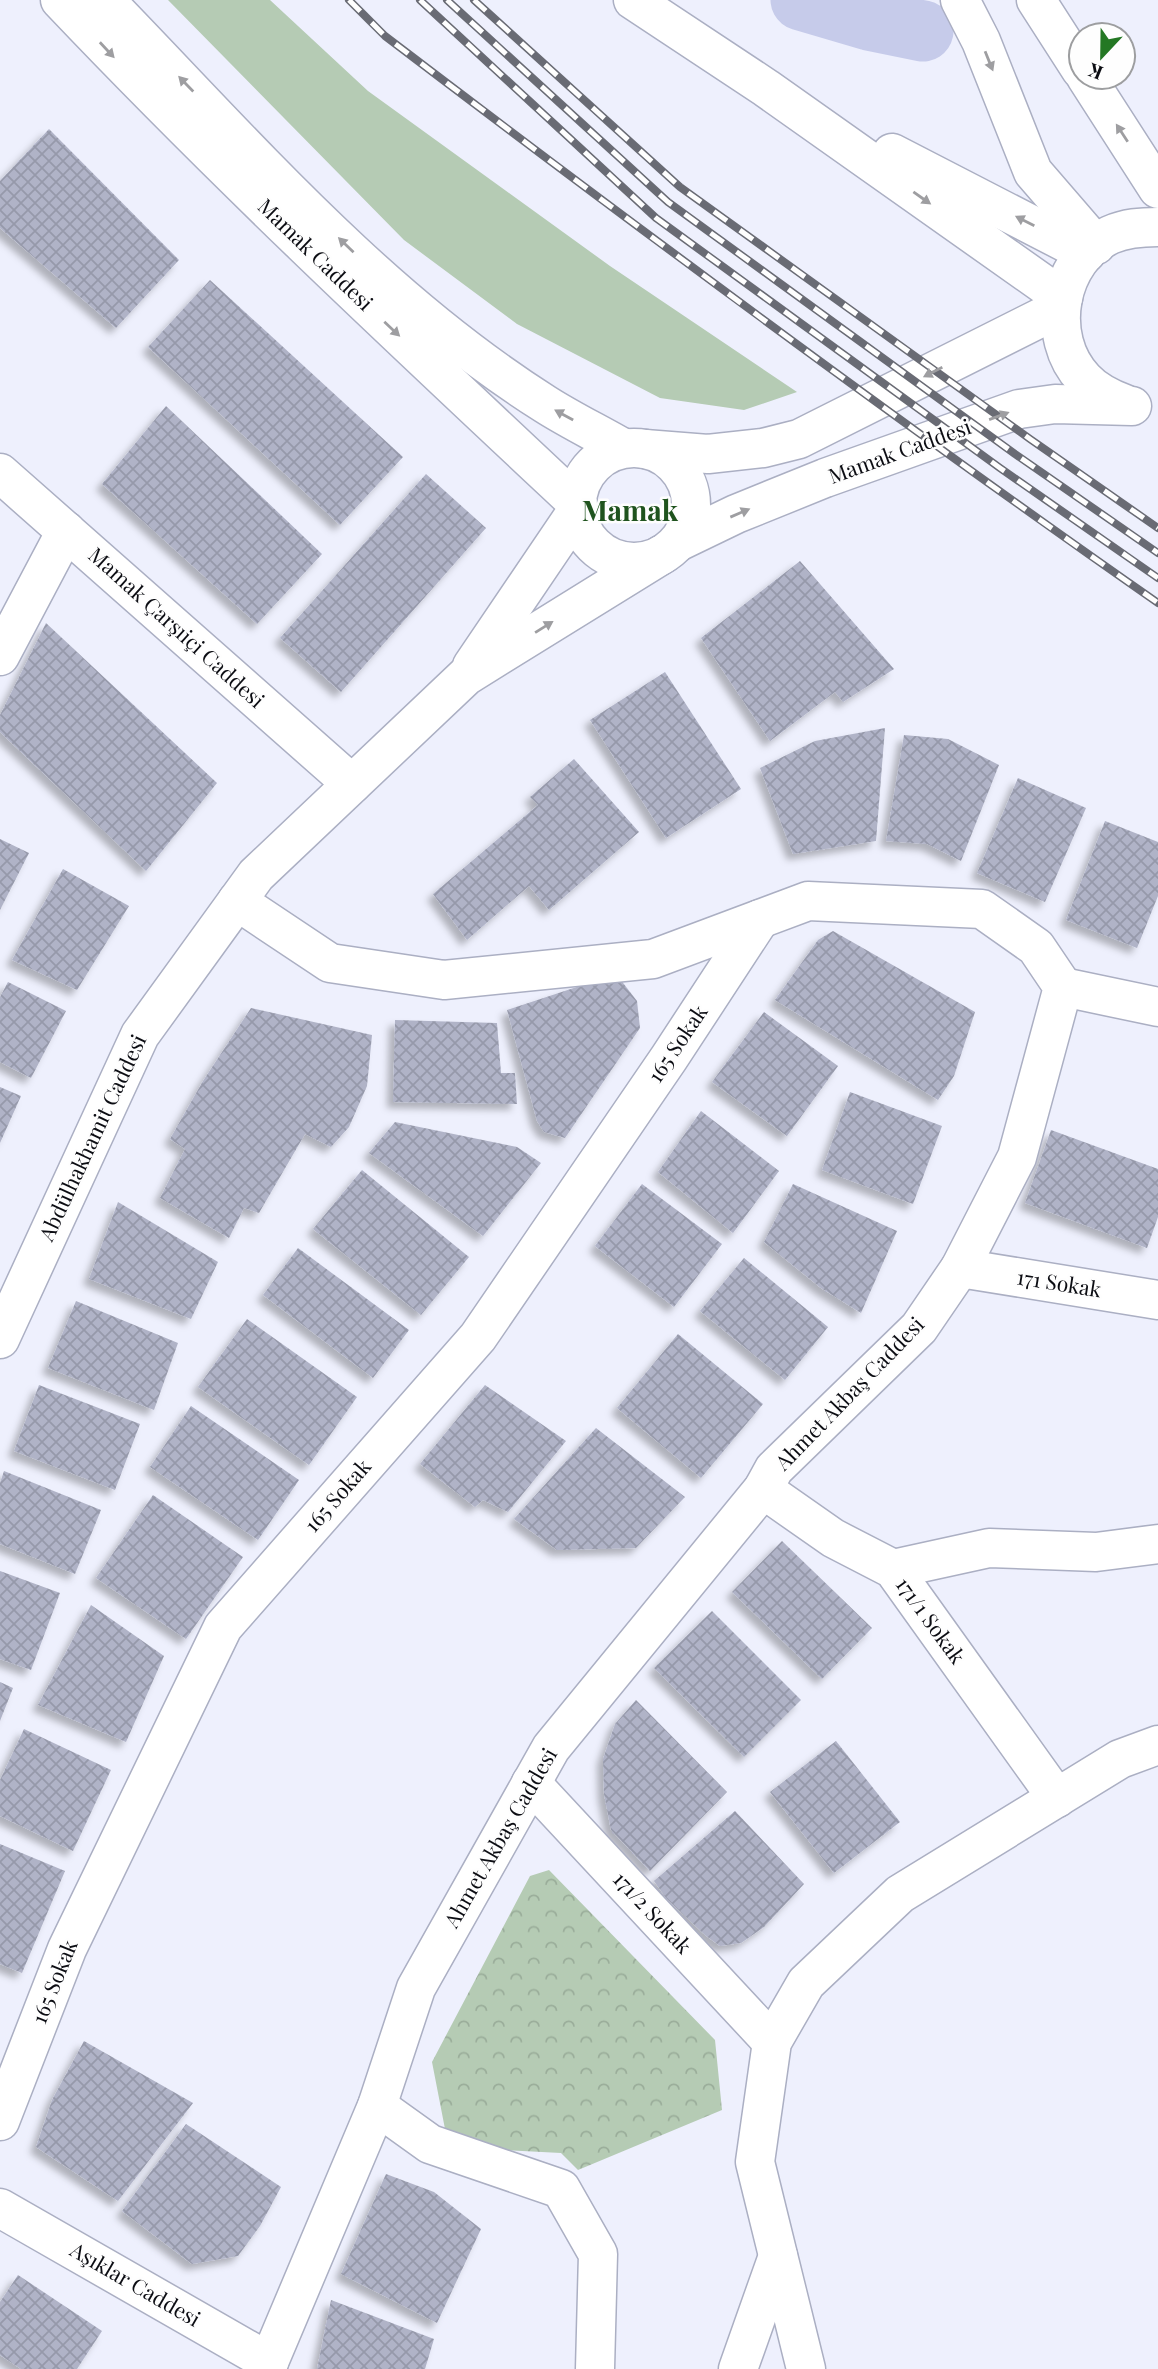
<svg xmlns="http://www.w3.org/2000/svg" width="1158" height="2369" font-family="'Playfair Display',serif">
	<defs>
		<pattern id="forest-crowns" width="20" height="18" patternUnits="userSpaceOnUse" patternTransform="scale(1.75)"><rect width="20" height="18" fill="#b5cbb4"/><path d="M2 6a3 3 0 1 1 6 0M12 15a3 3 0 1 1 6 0" fill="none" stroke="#9aad9a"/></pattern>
		<pattern id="building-cross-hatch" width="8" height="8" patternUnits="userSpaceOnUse" patternTransform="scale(1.75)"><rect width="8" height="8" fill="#b0b3c7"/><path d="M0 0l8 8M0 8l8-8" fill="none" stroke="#9699aa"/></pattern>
		<filter id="shadow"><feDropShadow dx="-6" dy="6" stdDeviation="3.5" flood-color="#0004"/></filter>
	</defs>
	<rect width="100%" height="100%" fill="#eef0fd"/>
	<path fill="#b5cbb4" d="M 168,0 L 270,0 L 368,91 L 610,266 L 797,392 L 744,410 L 660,398 L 517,324 L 404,240 Z"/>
	<path fill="url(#forest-crowns)" d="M 549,1870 L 715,2040 L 722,2110 L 578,2170 L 561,2153 L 501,2150 L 445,2129 L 432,2062 L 530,1876 Z"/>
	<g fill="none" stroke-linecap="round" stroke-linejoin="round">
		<path stroke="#c6cbea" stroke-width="61" d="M 801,0 L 869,20 L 923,31"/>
	</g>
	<g fill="url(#building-cross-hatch)" filter="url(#shadow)">
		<path d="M 49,129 L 179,260 L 116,328 L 0,228 L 0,181 Z"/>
		<path d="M 210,280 L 403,457 L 340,525 L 148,347 Z"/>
		<path d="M 166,406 L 322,554 L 257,624 L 102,484 Z"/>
		<path d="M 426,474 L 486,528 L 341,692 L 280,638 Z"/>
		<path d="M 800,561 L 894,669 L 843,702 L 835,692 L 770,741 L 701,638 Z"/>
		<path d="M 46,623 L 217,783 L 146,871 L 0,732 L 0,715 Z"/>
		<path d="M 665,672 L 741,789 L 666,838 L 590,720 Z"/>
		<path d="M 885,728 L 876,841 L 793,854 L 760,768 L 815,741 Z"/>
		<path d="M 904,735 L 948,739 L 999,765 L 961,861 L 927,844 L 886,841 Z"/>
		<path d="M 574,759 L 639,832 L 549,910 L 529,886 L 467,940 L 433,894 L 538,805 L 530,797 Z"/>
		<path d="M 1018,778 L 1086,808 L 1045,902 L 977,873 Z"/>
		<path d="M 1105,821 L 1158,842 L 1158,896 L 1137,948 L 1066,920 Z"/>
		<path d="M 0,839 L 29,853 L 0,910 Z"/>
		<path d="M 63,869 L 129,906 L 77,990 L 12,960 Z"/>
		<path d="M 833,931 L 975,1012 L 954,1076 L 938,1100 L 775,1000 L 818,940 Z"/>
		<path d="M 620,979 L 637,1001 L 640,1028 L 565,1138 L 544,1132 L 537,1121 L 507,1010 L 595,981 Z"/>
		<path d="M 8,982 L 66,1011 L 31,1078 L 0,1062 L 0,997 Z"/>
		<path d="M 251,1008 L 372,1035 L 367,1086 L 349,1127 L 331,1147 L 305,1134 L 259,1213 L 244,1208 L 229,1238 L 160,1198 L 185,1149 L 170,1139 L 203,1081 Z"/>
		<path d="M 764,1012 L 838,1066 L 787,1136 L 712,1082 Z"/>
		<path d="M 395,1020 L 497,1023 L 501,1073 L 515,1073 L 517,1104 L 393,1102 Z"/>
		<path d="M 0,1087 L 21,1096 L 0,1143 Z"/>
		<path d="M 850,1092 L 942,1126 L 913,1204 L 822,1170 Z"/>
		<path d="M 701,1111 L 779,1171 L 733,1233 L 658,1172 Z"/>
		<path d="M 395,1122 L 517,1147 L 541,1163 L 483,1236 L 369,1153 Z"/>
		<path d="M 1051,1130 L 1158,1169 L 1158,1217 L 1147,1248 L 1025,1203 Z"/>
		<path d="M 362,1170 L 469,1257 L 421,1315 L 313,1229 Z"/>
		<path d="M 642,1184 L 722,1244 L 674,1307 L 595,1246 Z"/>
		<path d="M 793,1184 L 897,1231 L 861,1313 L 821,1288 L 764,1242 Z"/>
		<path d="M 118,1202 L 218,1262 L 191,1319 L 89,1279 Z"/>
		<path d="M 298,1248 L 409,1330 L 373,1378 L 263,1295 Z"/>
		<path d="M 744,1258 L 828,1327 L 785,1380 L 700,1311 Z"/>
		<path d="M 76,1301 L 178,1343 L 154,1410 L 48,1368 Z"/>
		<path d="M 247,1319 L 357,1397 L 309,1465 L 198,1387 Z"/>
		<path d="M 678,1334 L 763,1404 L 701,1478 L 617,1408 Z"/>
		<path d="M 39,1385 L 140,1424 L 115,1490 L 14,1451 Z"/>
		<path d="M 485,1385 L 566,1441 L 508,1512 L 483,1500 L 475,1507 L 420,1464 Z"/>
		<path d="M 191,1406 L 299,1480 L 258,1540 L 150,1467 Z"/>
		<path d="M 596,1428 L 685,1497 L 636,1548 L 557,1550 L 514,1519 Z"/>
		<path d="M 4,1471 L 101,1510 L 75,1574 L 0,1544 L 0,1483 Z"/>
		<path d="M 153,1495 L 243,1557 L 186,1639 L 96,1578 Z"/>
		<path d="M 782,1541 L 872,1628 L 822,1679 L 732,1592 Z"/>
		<path d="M 0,1571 L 60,1593 L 31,1670 L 0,1659 Z"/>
		<path d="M 91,1605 L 164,1656 L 126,1742 L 38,1705 Z"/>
		<path d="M 712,1611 L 801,1700 L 744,1757 L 654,1668 Z"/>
		<path d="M 0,1682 L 13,1688 L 0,1721 Z"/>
		<path d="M 636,1700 L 727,1792 L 650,1871 L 611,1830 L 604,1794 L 603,1759 L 615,1724 Z"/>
		<path d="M 24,1729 L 111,1770 L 73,1851 L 0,1816 L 0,1780 Z"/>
		<path d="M 836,1741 L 900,1822 L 834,1873 L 770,1792 Z"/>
		<path d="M 735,1811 L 804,1884 L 764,1927 L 741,1943 L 720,1946 L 705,1935 L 666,1898 L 654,1881 Z"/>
		<path d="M 0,1844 L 65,1871 L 22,1973 L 0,1964 Z"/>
		<path d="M 84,2041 L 193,2103 L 118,2201 L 36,2147 L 52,2100 Z"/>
		<path d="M 186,2124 L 281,2187 L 260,2226 L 238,2256 L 192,2264 L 122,2211 Z"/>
		<path d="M 386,2174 L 434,2192 L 481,2229 L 437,2323 L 341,2274 Z"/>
		<path d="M 18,2275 L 102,2331 L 77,2369 L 21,2369 L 0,2355 L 0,2302 Z"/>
		<path d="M 331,2300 L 434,2339 L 425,2369 L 317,2369 Z"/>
	</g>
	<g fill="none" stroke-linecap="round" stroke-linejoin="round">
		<g stroke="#abafc3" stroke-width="41">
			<g id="minor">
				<path d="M 633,0 L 766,88 L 1063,298"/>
				<path d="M 892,153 L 1086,253"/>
				<path d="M 0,656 L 66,531"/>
				<path d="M 237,901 L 330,963 L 444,980 L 653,959 L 808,901 L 982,909 L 1036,947 L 1063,987 L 1017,1157 L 960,1268 L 919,1328 L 774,1469 L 763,1489 L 551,1748 L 416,1988 L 377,2106 L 266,2369"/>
				<path d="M 1063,987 L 1158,1007"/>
				<path d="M 960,1268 L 1158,1300"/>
				<path d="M 763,1489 L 833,1538 L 893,1569 L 1057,1798"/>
				<path d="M 893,1569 L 989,1548 L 1096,1552 L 1158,1544"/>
				<path d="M 531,1783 L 772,2042"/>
				<path d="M 377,2106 L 430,2144 L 561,2189 L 598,2254 L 595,2369"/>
				<path d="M 0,2121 L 67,1949 L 223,1627 L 478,1337 L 669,1058 L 760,919"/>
				<path d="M 0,2208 L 269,2362"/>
				<path d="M 738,2369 L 778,2256"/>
				<path d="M 806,2369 L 755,2162 L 772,2042 L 806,1983 L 900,1894 L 1120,1759 L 1158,1745"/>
			</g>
		</g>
		<g stroke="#abafc3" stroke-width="41">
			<g id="major">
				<path d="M 60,0 C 226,175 402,339 578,504"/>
				<path d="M 105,0 C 243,142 376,297 545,404 C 570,420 597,433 623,448"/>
				<path d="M 960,0 L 981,41 L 1033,172 L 1096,245"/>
				<path d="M 1036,0 L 1081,70"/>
				<path d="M 1086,77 L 1158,189"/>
				<path d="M 1125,404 C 1109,398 1095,391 1084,379 C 1044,337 1058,259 1110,235 C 1126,228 1141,227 1158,227"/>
				<circle cx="634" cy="505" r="57"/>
				<path d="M 645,449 L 708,454 L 763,448 L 799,439 L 1060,308"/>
				<path d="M 0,473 L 352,784"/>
				<path d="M 678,542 L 736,514 L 825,478 L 1019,409 L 1055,404 L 1132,406"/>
				<path d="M 472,666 L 577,511"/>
				<path d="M 0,1339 L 140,1035 L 256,875 L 466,676 L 663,554"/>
			</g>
		</g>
		<use href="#minor" stroke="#fff" stroke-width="38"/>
		<use href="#major" stroke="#fff" stroke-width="38"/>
		<g stroke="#696b74" stroke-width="8">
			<g id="rail">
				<path d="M 349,0 L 385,36 C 640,230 896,420 1158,603"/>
				<path d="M 420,0 L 656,218 L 1000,468 L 1158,578"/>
				<path d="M 447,0 L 668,202 L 1015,454 L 1158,553"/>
				<path d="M 474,0 L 680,187 L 1030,439 L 1158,528"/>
			</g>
		</g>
		<use href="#rail" stroke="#fefefe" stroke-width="5" stroke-dasharray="16" stroke-linecap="butt"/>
	</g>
	<defs><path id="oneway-solid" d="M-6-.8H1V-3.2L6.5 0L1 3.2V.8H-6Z" transform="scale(1.75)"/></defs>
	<g fill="#9e9ea1">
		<use href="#oneway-solid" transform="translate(107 50) rotate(47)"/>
		<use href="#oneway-solid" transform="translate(989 61) rotate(68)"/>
		<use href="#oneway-solid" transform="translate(186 84) rotate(-134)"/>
		<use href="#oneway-solid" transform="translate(1122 133) rotate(-123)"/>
		<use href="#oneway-solid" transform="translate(922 198) rotate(35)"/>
		<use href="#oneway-solid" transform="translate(1025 221) rotate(-153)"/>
		<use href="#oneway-solid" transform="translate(346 245) rotate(-136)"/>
		<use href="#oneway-solid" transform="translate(392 329) rotate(43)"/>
		<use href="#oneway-solid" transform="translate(933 372) rotate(153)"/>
		<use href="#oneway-solid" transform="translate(564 415) rotate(-151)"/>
		<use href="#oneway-solid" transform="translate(999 416) rotate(-20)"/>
		<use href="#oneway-solid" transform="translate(740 513) rotate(-23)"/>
		<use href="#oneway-solid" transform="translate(544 627) rotate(-32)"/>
	</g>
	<g text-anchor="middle" stroke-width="5" stroke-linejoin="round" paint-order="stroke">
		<g font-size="21" fill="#0c0d13" stroke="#fefefe">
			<text transform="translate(315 255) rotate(44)" y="7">Mamak Caddesi</text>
			<text transform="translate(900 452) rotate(-20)" y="7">Mamak Caddesi</text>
			<text transform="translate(176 628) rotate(42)" y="7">Mamak Çarşıiçi Caddesi</text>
			<text transform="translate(678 1044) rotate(-56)" y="7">165 Sokak</text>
			<text transform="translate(93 1138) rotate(-65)" y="7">Abdülhakhamit Caddesi</text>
			<text transform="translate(1059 1284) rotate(9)" y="7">171 Sokak</text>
			<text transform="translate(850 1394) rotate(-46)" y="7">Ahmet Akbaş Caddesi</text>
			<text transform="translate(338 1496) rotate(-49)" y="7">165 Sokak</text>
			<text transform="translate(930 1621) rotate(54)" y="7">171/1 Sokak</text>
			<text transform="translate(501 1838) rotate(-60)" y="7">Ahmet Akbaş Caddesi</text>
			<text transform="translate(652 1913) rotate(47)" y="7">171/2 Sokak</text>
			<text transform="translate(55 1982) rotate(-68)" y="7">165 Sokak</text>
			<text transform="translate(135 2285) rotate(30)" y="7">Aşıklar Caddesi</text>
		</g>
		<g font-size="28" font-weight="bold" fill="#1f531e" stroke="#fefefe">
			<text x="630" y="521">Mamak</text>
		</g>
	</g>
	<g transform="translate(1102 56) rotate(202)"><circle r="33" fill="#fefefe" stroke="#9d9ea0" stroke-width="2"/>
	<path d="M0-5L12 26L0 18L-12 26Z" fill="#247824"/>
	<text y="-10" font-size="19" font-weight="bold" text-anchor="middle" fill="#0c0d13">K</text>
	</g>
</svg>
